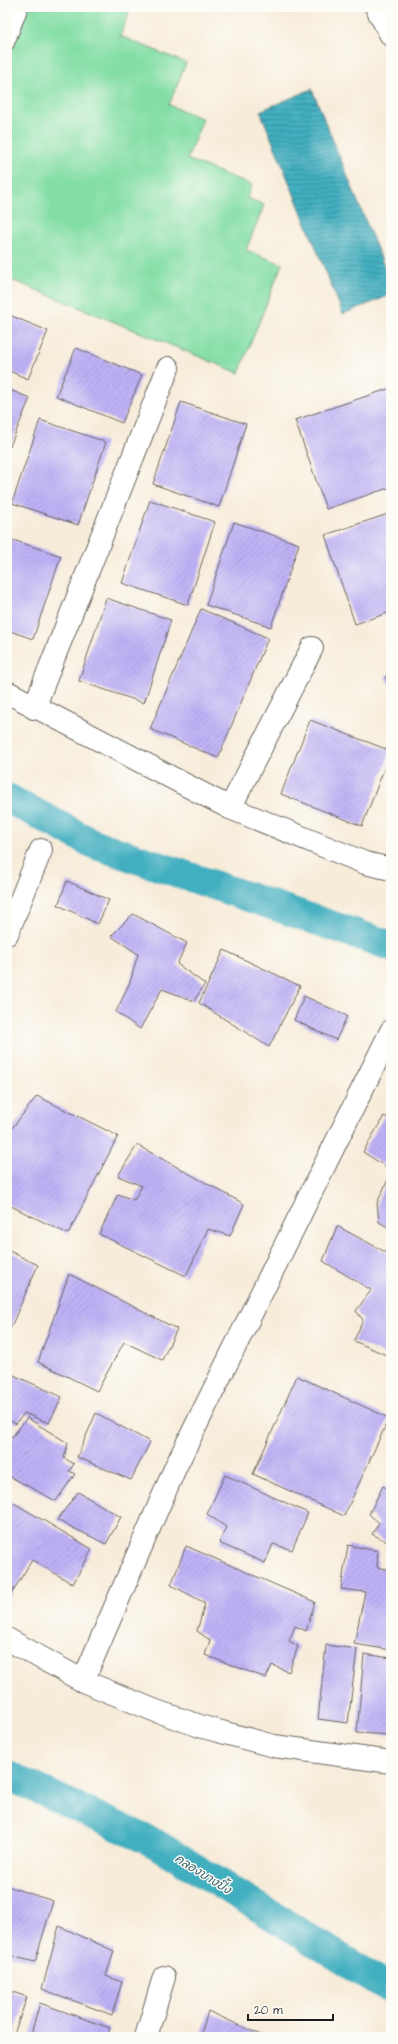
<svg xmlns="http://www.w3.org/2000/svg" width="398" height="2044" font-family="'Architects Daughter','Playpen Sans Thai',sans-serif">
	<defs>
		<pattern id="water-rules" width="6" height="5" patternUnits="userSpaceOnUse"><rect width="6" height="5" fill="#42afc0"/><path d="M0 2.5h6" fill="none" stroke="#368e9b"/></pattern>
		<pattern id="building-hatch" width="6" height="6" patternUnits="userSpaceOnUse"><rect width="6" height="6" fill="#beb1f6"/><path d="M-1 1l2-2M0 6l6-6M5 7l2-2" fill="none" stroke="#a398d2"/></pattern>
	</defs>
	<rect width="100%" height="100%" fill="#fdfcf7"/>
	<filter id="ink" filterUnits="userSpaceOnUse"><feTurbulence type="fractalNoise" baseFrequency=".025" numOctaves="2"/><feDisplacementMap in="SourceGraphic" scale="8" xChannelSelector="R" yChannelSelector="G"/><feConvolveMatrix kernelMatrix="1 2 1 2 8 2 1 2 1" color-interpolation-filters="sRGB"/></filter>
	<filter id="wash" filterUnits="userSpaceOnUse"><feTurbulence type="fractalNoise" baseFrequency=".012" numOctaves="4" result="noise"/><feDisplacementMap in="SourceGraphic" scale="16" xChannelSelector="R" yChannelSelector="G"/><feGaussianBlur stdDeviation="0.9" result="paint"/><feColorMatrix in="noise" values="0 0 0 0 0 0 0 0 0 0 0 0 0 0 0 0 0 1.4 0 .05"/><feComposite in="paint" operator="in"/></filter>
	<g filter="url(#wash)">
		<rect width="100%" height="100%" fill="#f7ecda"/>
		<path fill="#83dea4" stroke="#507d60" d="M 7,7 L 131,7 L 120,36 L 186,63 L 169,105 L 203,119 L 187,159 L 252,185 L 247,198 L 264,205 L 246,250 L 282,264 L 239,373 L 7,278 Z"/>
		<path fill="url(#water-rules)" stroke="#2f666e" d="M 312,89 L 391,283 L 391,295 L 343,314 L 260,111 Z"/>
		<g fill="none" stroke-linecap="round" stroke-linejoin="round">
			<g stroke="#42afc0" stroke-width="30">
				<path d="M 7,798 L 94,844 L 391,946"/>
				<path d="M 7,1775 L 156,1844 L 391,1989"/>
			</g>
		</g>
		<g id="blocks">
			<g fill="url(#building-hatch)">
				<path d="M 7,314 L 48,331 L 28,379 L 7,370 Z"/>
				<path d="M 76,348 L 142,375 L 122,423 L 56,396 Z"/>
				<path d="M 391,388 L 391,487 L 326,509 L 295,420 Z"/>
				<path d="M 7,389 L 30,398 L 10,446 L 7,445 Z"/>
				<path d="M 181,402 L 246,424 L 219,507 L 153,484 Z"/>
				<path d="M 40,420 L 106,442 L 78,525 L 12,503 Z"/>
				<path d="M 150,500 L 215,522 L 188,605 L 122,583 Z"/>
				<path d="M 391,513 L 391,612 L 355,624 L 325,535 Z"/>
				<path d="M 234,522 L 299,544 L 271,627 L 206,605 Z"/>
				<path d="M 7,538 L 61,556 L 33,639 L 7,630 Z"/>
				<path d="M 106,598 L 171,620 L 144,703 L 79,681 Z"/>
				<path d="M 201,609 L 268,638 L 218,758 L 150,729 Z"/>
				<path d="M 391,673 L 391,687 L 385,677 Z"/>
				<path d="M 310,720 L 391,751 L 362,826 L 281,794 Z"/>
				<path d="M 67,881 L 109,900 L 98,924 L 58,905 Z"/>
				<path d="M 133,914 L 187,943 L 177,964 L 205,984 L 194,1001 L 162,989 L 140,1029 L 116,1012 L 130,982 L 138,954 L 111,936 Z"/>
				<path d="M 224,950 L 300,986 L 269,1047 L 199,1003 Z"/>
				<path d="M 304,996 L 347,1016 L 336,1040 L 294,1020 Z"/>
				<path d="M 37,1096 L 118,1136 L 68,1234 L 7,1204 L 7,1135 Z"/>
				<path d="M 384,1116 L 391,1120 L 391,1170 L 363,1152 Z"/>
				<path d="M 137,1145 L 244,1204 L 230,1236 L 208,1229 L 186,1276 L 99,1234 L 118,1194 L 134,1200 L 142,1186 L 118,1176 Z"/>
				<path d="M 391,1173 L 391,1229 L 379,1222 L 377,1203 Z"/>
				<path d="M 337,1226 L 391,1255 L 391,1357 L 354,1341 L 363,1320 L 356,1311 L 371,1290 L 323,1261 Z"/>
				<path d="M 7,1250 L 38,1265 L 7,1336 Z"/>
				<path d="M 69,1274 L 177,1329 L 162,1360 L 124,1342 L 97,1391 L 38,1362 Z"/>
				<path d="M 7,1372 L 62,1397 L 49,1423 L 24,1413 L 16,1424 L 7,1419 Z"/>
				<path d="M 297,1376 L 389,1418 L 344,1516 L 253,1474 Z"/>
				<path d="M 96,1413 L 150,1442 L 131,1480 L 77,1457 Z"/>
				<path d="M 27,1418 L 68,1443 L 64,1458 L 74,1464 L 69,1471 L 75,1474 L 56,1501 L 7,1475 L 7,1433 L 12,1437 Z"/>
				<path d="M 225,1475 L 308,1513 L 292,1550 L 273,1544 L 265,1563 L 219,1543 L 226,1527 L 207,1514 Z"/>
				<path d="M 383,1486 L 391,1491 L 391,1544 L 372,1534 L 379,1523 L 369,1514 Z"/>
				<path d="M 78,1492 L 121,1517 L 106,1544 L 57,1520 Z"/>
				<path d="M 7,1499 L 92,1549 L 73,1584 L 32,1560 L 7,1601 Z"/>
				<path d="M 348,1545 L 378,1551 L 377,1567 L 391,1570 L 391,1650 L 354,1644 L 365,1592 L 341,1589 Z"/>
				<path d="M 186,1546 L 315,1602 L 306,1631 L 295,1626 L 289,1641 L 298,1646 L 289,1672 L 272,1665 L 266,1678 L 205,1655 L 210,1640 L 197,1631 L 205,1603 L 171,1585 Z"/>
				<path d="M 326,1645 L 357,1649 L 348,1723 L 318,1719 Z"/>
				<path d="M 364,1654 L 391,1658 L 391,1735 L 357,1733 Z"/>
				<path d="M 7,1886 L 53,1901 L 35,1962 L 7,1955 Z"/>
				<path d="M 59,1926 L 114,1951 L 106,1976 L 122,1982 L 112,2015 L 42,1989 Z"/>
				<path d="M 7,1990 L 27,1997 L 13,2037 L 7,2037 Z"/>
				<path d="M 40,2003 L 110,2028 L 107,2037 L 30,2037 Z"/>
				<path d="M 208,2011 L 265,2037 L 200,2037 Z"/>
			</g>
		</g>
	</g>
	<g filter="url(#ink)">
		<use href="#blocks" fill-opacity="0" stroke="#69655e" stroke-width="1"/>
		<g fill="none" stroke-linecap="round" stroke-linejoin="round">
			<g stroke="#69655e" stroke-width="16">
				<path id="lane" d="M 7,43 L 21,7"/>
			</g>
			<g stroke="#69655e" stroke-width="24">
				<g id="street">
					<path d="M 376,7 L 391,35"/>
					<path d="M 7,692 L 230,808 L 365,863 L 391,869"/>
					<path d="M 34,708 L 168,368"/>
					<path d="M 230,808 L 312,648"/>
					<path d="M 7,934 L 41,850"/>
					<path d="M 7,1639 L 83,1681 L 156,1711 L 203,1727 L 274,1746 L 391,1762"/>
					<path d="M 83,1681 L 176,1466 L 391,1031"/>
					<path d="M 146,2037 L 164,1977"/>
				</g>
			</g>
			<use href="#lane" stroke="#fff" stroke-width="14"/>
			<use href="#street" stroke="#fff" stroke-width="22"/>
		</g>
	</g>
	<g text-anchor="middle" stroke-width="3" stroke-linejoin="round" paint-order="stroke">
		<g font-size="12" font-style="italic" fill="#2d5e66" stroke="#fdfcf7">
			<text transform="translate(203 1874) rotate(32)" y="4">คลองบางปิ้ง</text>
		</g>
	</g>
	<rect width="398" height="2044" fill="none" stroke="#fdfcf7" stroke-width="24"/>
	<path d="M248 2014v6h85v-6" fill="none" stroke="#1c1c1c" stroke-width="2"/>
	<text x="254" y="2014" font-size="12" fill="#1c1c1c" stroke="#fdfcf7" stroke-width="3" paint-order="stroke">20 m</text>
</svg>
